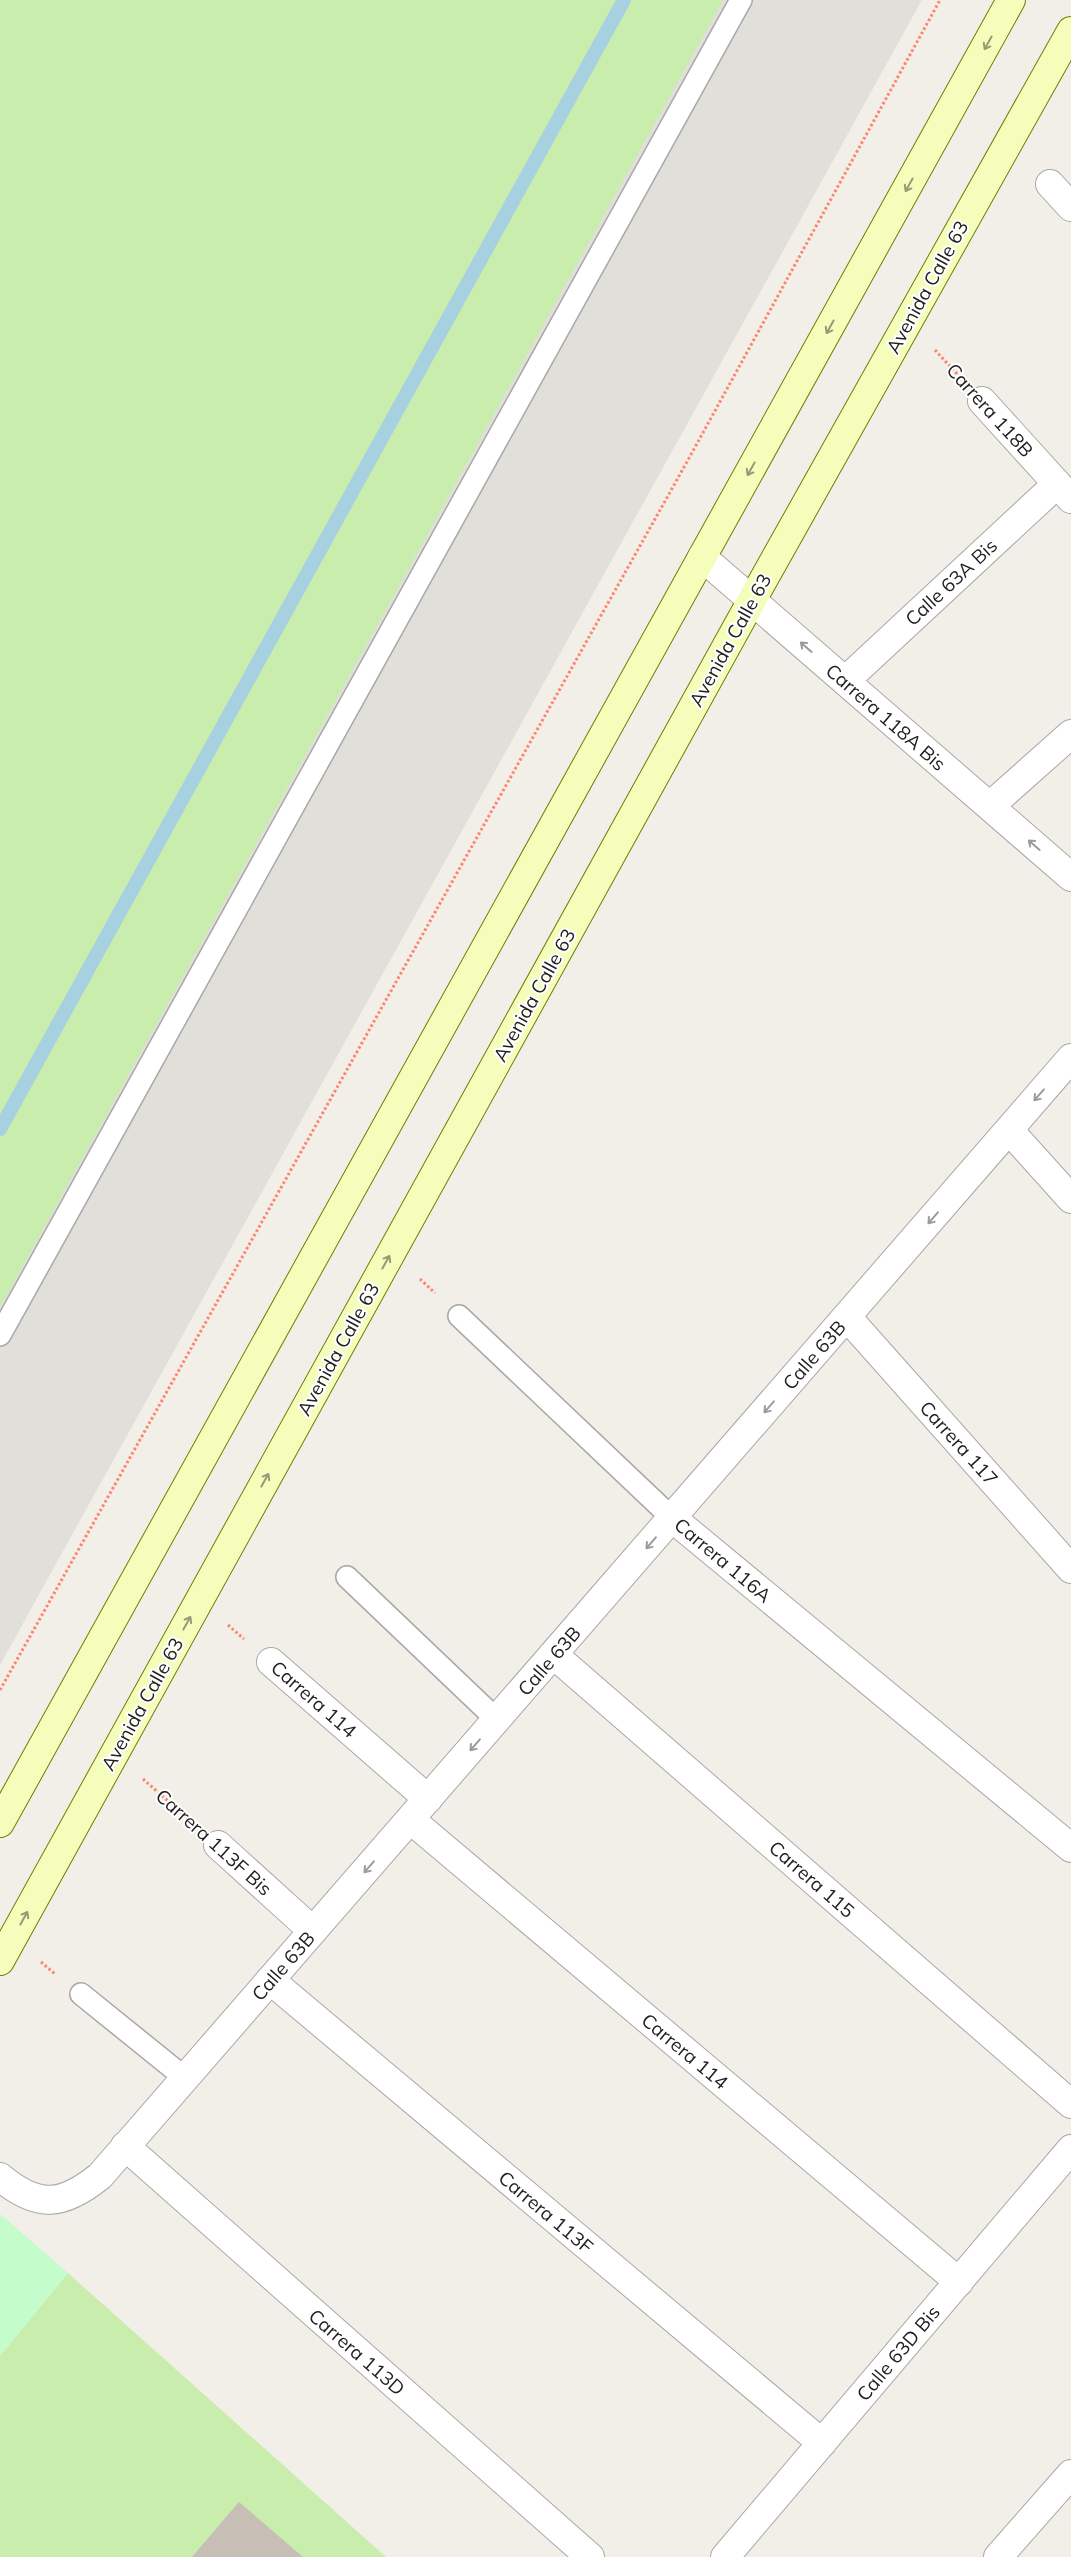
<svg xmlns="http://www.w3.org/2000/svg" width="1071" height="2557" font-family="Mulish,sans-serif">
	<rect width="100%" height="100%" fill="#f2efe8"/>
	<path fill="#e1dfd9" d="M 0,0 L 922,0 L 0,1665 Z"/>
	<g fill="#c8edac">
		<path d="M 0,0 L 723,0 L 0,1307 Z"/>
		<path d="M 68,2273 L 386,2557 L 0,2557 L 0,2356 Z"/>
	</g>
	<path fill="#c4fccc" d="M 0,2214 L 68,2273 L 0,2356 Z"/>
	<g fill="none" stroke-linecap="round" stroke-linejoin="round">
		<path stroke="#a7d0e1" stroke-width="14" d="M 0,1129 L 624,0"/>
	</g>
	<path fill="#c7beb6" d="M 239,2502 L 303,2557 L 192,2557 Z"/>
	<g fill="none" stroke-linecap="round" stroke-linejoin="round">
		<g stroke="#a8a8a8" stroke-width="24">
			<g id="service">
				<path d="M 459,1316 L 672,1518"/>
				<path d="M 0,1335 L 741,0"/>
				<path d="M 347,1577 L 497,1720"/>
				<path d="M 81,1994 L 185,2078"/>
			</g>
		</g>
		<g stroke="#a8a8a8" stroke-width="30">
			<g id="minor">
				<path d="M 1050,184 L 1071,207"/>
				<path d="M 982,401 L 1071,499"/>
				<path d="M 845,681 L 1057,484"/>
				<path d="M 990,806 L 1071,734"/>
				<path d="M 1009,1130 L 1071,1199"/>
				<path d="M 672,1518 L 1071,1848"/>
				<path d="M 554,1655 L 1071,2104"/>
				<path d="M 271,1662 L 428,1799"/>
				<path d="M 411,1820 L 959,2282"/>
				<path d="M 218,1845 L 313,1931"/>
				<path d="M 270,1980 L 822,2443"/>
				<path d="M 125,2146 L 590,2557"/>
				<path d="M 725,2557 L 1071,2149"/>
				<path d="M 998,2557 L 1071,2474"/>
			</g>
		</g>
		<g stroke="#a8a8a8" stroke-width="30">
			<g id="tertiary">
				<path d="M 702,557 L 1071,877"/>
				<path d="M 847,1317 L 1071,1569"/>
				<path d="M 0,2177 C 38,2209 63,2206 100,2176 L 1071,1058"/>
			</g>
		</g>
		<g stroke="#6b8100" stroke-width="30">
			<g id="secondary">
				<path d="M 0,1823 L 1011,0"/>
				<path d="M 0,1961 L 752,600 L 1071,31"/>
			</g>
		</g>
		<g stroke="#ff846c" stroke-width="3" stroke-dasharray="2.5 2.5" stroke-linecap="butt">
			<path d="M 935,350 L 958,375"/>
			<path d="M 420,1279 L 435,1293"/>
			<path d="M 228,1625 L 244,1639"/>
			<path d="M 0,1690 L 688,460 L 940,0"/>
			<path d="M 143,1779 L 191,1821"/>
			<path d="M 41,1962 L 55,1974"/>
		</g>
		<use href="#service" stroke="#fff" stroke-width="21"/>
		<use href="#minor" stroke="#fff" stroke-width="28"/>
		<use href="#tertiary" stroke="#fff" stroke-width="28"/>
		<use href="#secondary" stroke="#f5fdbb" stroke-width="28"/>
	</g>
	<defs><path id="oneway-shaft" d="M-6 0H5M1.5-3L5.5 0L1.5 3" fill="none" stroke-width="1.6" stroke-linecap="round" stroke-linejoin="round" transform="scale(1.25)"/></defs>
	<g stroke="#969a76">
		<use href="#oneway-shaft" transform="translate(988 43) rotate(119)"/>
		<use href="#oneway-shaft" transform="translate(909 185) rotate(119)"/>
		<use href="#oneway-shaft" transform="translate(830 327) rotate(119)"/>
		<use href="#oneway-shaft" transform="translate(751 469) rotate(119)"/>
		<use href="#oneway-shaft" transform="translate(386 1262) rotate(-61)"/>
		<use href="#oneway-shaft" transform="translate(265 1480) rotate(-61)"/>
		<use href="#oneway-shaft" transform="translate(187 1623) rotate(-61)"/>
		<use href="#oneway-shaft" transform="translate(24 1918) rotate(-61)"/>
	</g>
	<g stroke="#9b9b9b">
		<use href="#oneway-shaft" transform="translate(806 647) rotate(-139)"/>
		<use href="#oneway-shaft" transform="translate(1034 845) rotate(-139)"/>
		<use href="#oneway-shaft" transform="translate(1039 1095) rotate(131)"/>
		<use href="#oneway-shaft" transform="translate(933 1218) rotate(131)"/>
		<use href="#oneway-shaft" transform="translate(769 1407) rotate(131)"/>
		<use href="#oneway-shaft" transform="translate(651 1543) rotate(131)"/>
		<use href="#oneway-shaft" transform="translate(475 1745) rotate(131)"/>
		<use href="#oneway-shaft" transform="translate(369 1867) rotate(131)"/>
	</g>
	<g text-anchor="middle" stroke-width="4" stroke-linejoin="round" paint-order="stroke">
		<g font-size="19" fill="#212121" stroke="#fff">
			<text transform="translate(927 287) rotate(-61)" y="7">Avenida Calle 63</text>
			<text transform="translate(990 410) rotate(48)" y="7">Carrera 118B</text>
			<text transform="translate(951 582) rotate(-43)" y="7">Calle 63A Bis</text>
			<text transform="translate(730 640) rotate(-61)" y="7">Avenida Calle 63</text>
			<text transform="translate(886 717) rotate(41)" y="7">Carrera 118A Bis</text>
			<text transform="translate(534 995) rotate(-61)" y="7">Avenida Calle 63</text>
			<text transform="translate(338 1349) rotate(-61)" y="7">Avenida Calle 63</text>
			<text transform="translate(814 1355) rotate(-49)" y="7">Calle 63B</text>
			<text transform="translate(959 1443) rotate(48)" y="7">Carrera 117</text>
			<text transform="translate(723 1560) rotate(40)" y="7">Carrera 116A</text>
			<text transform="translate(549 1661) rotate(-49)" y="7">Calle 63B</text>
			<text transform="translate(314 1699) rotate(41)" y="7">Carrera 114</text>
			<text transform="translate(142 1704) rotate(-61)" y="7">Avenida Calle 63</text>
			<text transform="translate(214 1842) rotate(42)" y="7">Carrera 113F Bis</text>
			<text transform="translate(812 1879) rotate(41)" y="7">Carrera 115</text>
			<text transform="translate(283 1966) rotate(-49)" y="7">Calle 63B</text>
			<text transform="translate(685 2051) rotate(40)" y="7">Carrera 114</text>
			<text transform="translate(546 2212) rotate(40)" y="7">Carrera 113F</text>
			<text transform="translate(357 2352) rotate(41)" y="7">Carrera 113D</text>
			<text transform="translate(898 2353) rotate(-50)" y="7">Calle 63D Bis</text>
		</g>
	</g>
</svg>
